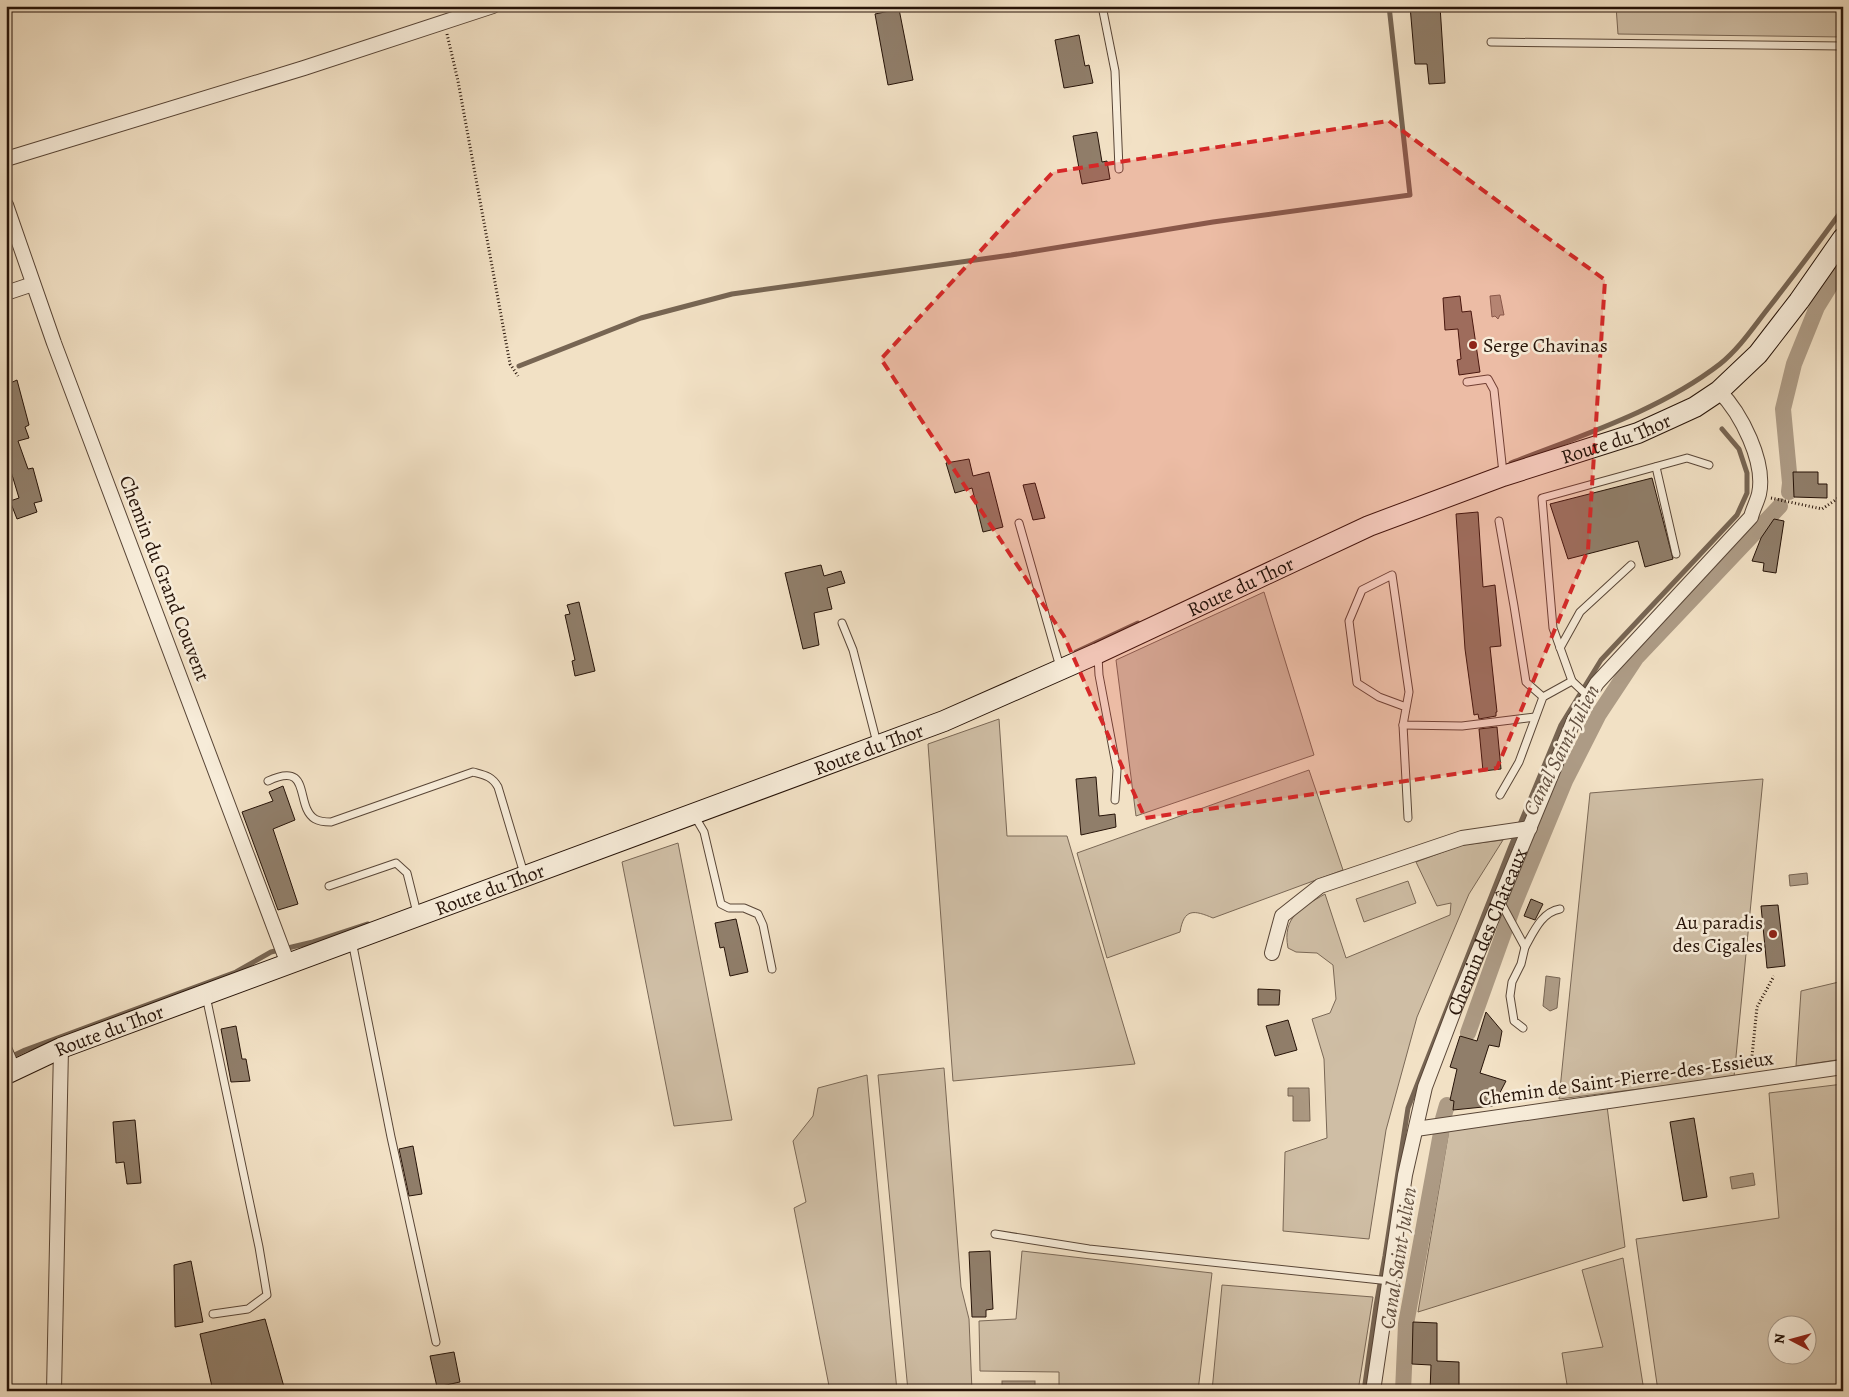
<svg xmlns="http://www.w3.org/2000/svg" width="1849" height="1397" font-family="Alegreya,serif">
	<rect width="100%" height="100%" fill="#f2e1c5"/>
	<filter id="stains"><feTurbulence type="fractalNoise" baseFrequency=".004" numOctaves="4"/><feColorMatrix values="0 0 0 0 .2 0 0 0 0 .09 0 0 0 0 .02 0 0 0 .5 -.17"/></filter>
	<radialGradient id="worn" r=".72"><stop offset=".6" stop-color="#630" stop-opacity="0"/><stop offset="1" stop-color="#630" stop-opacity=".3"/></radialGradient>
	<g fill="#cfbea5" stroke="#7a6856" fill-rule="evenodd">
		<path d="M 1616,6 L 1843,6 L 1843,37 L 1618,34 Z"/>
		<path d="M 1264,592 L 1314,755 L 1136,816 L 1116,660 Z"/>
		<path d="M 999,719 L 1007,836 L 1067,836 L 1135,1064 L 953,1081 L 928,744 Z"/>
		<path d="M 1309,770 L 1343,870 L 1213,918 C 1194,910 1184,908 1180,932 L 1107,958 L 1077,853 Z"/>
		<path d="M 1763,779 L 1734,1077 L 1559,1099 L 1590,793 Z"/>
		<path d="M 1503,840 L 1469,894 L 1417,1017 L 1386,1130 L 1369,1239 L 1283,1231 L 1285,1152 L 1327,1138 L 1324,1059 L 1312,1019 L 1330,1013 L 1336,999 L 1333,965 L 1317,953 L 1296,952 L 1288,948 C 1282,917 1301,908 1325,894 L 1346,958 L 1450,915 L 1451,903 L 1437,906 L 1416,862 L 1462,845 Z"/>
		<path d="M 678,843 L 732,1120 L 674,1126 L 622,862 Z"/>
		<path d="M 1408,881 L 1416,903 L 1364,922 L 1356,899 Z"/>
		<path d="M 1843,981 L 1843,1059 L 1796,1066 L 1801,991 Z"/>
		<path d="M 944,1068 L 961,1287 L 969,1319 L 972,1391 L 908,1391 L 878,1075 Z"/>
		<path d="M 867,1075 L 897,1391 L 830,1391 L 794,1208 L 806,1202 L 793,1141 L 813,1116 L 818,1088 Z"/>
		<path d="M 1843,1084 L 1843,1391 L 1658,1391 L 1636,1239 L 1779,1218 L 1769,1093 ZM 1776,1324 L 1806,1324 L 1806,1354 L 1776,1354 Z"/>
		<path d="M 1607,1106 L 1625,1247 L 1418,1312 L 1449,1130 Z"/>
		<path d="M 1022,1251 L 1212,1273 L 1198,1391 L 1059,1391 L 1059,1372 L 980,1371 L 979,1321 L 1016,1319 Z"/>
		<path d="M 1623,1258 L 1644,1391 L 1568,1391 L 1562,1353 L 1603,1347 L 1582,1270 Z"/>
		<path d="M 1222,1285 L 1373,1297 L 1358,1391 L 1212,1391 Z"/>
	</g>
	<g fill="#ad9b85" stroke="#776553">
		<path d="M 1500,295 L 1504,315 L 1500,315 L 1498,319 L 1495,316 L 1492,317 L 1490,296 Z"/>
		<path d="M 1807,873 L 1808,884 L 1790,886 L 1789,875 Z"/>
		<path d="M 1546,976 L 1560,978 L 1557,1008 L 1550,1011 L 1543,1006 Z"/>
		<path d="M 1288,1088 L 1309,1088 L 1310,1121 L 1293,1121 L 1293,1096 L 1288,1096 Z"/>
		<path d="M 1753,1173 L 1755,1185 L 1732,1189 L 1730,1177 Z"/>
		<rect x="1002" y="1381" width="33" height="10"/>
	</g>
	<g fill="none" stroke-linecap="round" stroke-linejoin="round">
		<g stroke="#776553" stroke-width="5">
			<path d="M 519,366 L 641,318 L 732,294 L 1011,255 L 1213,222 L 1410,195 L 1389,6"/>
			<path d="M 1511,463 C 1582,435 1659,411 1720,364 C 1740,348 1754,326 1770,306 C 1795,274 1819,242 1843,209"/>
			<path d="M 1076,652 L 1138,623"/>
			<path d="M 6,1059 L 25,1050 L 236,972 L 271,952 L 313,942 L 368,924"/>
			<path d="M 1364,1391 L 1376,1306 L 1385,1256 L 1408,1108 L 1511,846 L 1561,725 L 1601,660 L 1737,515 L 1747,493 L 1747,473 L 1739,449 L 1722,429"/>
		</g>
		<g stroke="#ad9b85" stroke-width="16">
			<path d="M 1789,492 L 1790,483 L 1783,409 L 1794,364 L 1817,307 L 1843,265"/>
			<path d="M 1468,1033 L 1513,907 L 1565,781 L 1599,714 L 1636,658 L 1780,506"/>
			<path d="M 1443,1119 L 1447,1105"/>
			<path d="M 1403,1391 L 1406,1324 L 1441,1133"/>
		</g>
	</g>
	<g fill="#907e6a" stroke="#261308">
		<path d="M 1410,6 L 1440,6 L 1445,83 L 1429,84 L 1427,64 L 1415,64 Z"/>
		<path d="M 899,9 L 913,80 L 888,85 L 875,14 Z"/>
		<path d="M 1079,35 L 1085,66 L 1089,65 L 1093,83 L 1064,88 L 1055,40 Z"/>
		<path d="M 1097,132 L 1102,162 L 1107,161 L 1110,179 L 1082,184 L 1073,136 Z"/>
		<path d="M 1460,296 L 1462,312 L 1471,311 L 1480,372 L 1459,375 L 1457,360 L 1461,359 L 1458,329 L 1445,330 L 1443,298 Z"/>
		<path d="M 17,380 L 29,425 L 25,427 L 29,438 L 18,441 L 28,469 L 33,468 L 42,501 L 34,503 L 37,512 L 17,519 L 10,501 L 19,498 L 6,455 L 6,385 Z"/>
		<path d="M 969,459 L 973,476 L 989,472 L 1003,527 L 983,532 L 972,488 L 955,493 L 946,463 Z"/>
		<path d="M 1793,472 L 1818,472 L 1818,484 L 1827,484 L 1827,498 L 1794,497 Z"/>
		<path d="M 1652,478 L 1673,559 L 1645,567 L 1638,541 L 1568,559 L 1550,504 Z"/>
		<path d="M 1035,483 L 1045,518 L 1033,520 L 1023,485 Z"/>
		<path d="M 1478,512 L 1483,587 L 1495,585 L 1501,646 L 1490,647 L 1497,712 L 1496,712 L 1496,716 L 1479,719 L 1478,714 L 1474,715 L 1465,649 L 1456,514 Z"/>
		<path d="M 1774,519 L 1784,521 L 1776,573 L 1763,571 L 1764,563 L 1752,561 L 1761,538 Z"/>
		<path d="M 821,565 L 824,576 L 841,571 L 845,583 L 827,588 L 832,609 L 814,613 L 819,645 L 803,649 L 785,573 Z"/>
		<path d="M 579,602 L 595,671 L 575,676 L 572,661 L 575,660 L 565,615 L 570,614 L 567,605 Z"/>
		<path d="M 1497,727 L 1501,769 L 1483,771 L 1479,729 Z"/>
		<path d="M 1096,777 L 1099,816 L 1115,814 L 1116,827 L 1081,835 L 1076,779 Z"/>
		<path d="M 283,786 L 295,820 L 273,829 L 298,904 L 278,910 L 242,812 L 273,801 L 269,792 Z"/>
		<path d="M 1531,899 L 1543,904 L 1535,920 L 1524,916 Z"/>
		<path d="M 1778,905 L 1785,966 L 1767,968 L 1761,906 Z"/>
		<path d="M 736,919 L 748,972 L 730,976 L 724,947 L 720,948 L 715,923 Z"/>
		<path d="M 1258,989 L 1280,990 L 1279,1005 L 1258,1005 Z"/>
		<path d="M 1486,1012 L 1502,1031 L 1499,1047 L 1489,1045 L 1480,1073 L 1506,1081 L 1493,1106 L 1453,1110 L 1454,1101 L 1450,1100 L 1457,1069 L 1450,1067 L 1460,1036 L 1477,1041 Z"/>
		<path d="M 1288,1020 L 1297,1050 L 1275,1056 L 1266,1026 Z"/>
		<path d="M 236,1026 L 242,1059 L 246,1059 L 250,1081 L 231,1082 L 221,1029 Z"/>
		<path d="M 1694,1118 L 1707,1197 L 1683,1201 L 1670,1122 Z"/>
		<path d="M 135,1120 L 141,1183 L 127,1184 L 124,1162 L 116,1163 L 113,1122 Z"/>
		<path d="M 413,1146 L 422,1194 L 409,1196 L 399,1149 Z"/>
		<path d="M 990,1251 L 993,1309 L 986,1310 L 986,1317 L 972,1317 L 969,1252 Z"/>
		<path d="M 191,1261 L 203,1322 L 175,1327 L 174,1265 Z"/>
		<path d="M 265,1319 L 284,1387 L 272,1391 L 213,1391 L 200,1334 Z"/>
		<path d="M 1413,1322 L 1437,1323 L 1437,1361 L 1459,1362 L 1459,1391 L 1430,1391 L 1431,1365 L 1412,1364 Z"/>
		<path d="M 454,1352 L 460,1382 L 437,1387 L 430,1356 Z"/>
	</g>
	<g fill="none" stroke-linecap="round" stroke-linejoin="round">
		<g stroke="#594637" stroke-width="9">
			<g id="lane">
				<path d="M 812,6 L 820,6"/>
				<path d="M 1102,6 L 1115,71 L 1119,169"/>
				<path d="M 1491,42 L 1843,46"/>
				<path d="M 1467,382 L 1488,379 L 1494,390 L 1503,473"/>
				<path d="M 1656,467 L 1676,554"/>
				<path d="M 1499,521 L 1514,606 L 1526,682 L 1543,697"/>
				<path d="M 1019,523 L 1060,667"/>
				<path d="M 842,623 L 853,650 L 877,743"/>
				<path d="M 1560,648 L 1580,612 L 1631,565"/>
				<path d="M 1098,656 L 1099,675 L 1117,770 L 1115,800"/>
				<path d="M 1589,697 L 1572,681 L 1553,628 L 1542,498 L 1687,458 L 1709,465"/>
				<path d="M 1406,707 L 1379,697 L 1357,683 L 1349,621 L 1362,590 L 1392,575 L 1409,692 L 1403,725 L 1462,726 L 1535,717"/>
				<path d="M 1403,725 L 1408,818"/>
				<path d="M 268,781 C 313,760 294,806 315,819 C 320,822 326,822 331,822 L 473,772 C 484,775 492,776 498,787 L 522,867 L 526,873"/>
				<path d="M 1500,795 L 1519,762 L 1543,697 L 1572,681"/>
				<path d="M 694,815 L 704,832 L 721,904 L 729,908 L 744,908 L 758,914 L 763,925 L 772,969"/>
				<path d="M 329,886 L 396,863 L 407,873 L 417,913"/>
				<path d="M 1500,901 L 1525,947 L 1521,964 L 1512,982 L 1510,996 L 1514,1021 L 1523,1028"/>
				<path d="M 352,941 L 391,1137 L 436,1342"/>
				<path d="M 1525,947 C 1534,931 1542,912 1560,909"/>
				<path d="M 206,996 L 259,1247 L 267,1295 L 248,1309 L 213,1314"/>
				<path d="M 6,1044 L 16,1067"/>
				<path d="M 995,1234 L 1089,1249 L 1390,1281"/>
			</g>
		</g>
		<g stroke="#594637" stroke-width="16">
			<g id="street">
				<path d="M 6,159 L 304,68 L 493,6"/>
				<path d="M 6,205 L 54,343 L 288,964"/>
				<path d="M 6,293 L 33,284"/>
				<path d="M 1272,953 L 1282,916 L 1320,886 L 1462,838 L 1530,828"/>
				<path d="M 1416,1129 L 1843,1067"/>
				<path d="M 54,1391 L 61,1048"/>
				<path id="s1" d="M 1373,1391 L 1405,1175 L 1425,1087 L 1455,1008 L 1574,720 L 1597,683 L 1751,517 C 1753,509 1757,502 1759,494 C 1766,462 1741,413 1719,391"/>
			</g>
		</g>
		<g stroke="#261308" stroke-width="22">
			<g id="secondary">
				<path id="s2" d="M 6,1074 L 61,1048 L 944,721 L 1098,653 L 1369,526 L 1503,476 L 1638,433 L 1671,418 L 1695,407 L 1719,391 L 1758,354 L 1799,301 L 1843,238"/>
			</g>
		</g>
		<g stroke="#261308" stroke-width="3" stroke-dasharray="1 2.5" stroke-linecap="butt">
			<path d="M 447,34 L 458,81 L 510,364 L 518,376"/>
			<path d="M 1843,389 L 1841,397 L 1843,401"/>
			<path d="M 1771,498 L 1822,509 L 1843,495"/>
			<path d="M 1751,1066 L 1757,1007 L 1774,976"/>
		</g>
		<use href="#lane" stroke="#f7ecd9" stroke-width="7"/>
		<use href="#street" stroke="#f7ecd9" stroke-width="14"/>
		<use href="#secondary" stroke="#f7ecd9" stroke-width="20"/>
	</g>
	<path fill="#d62828" fill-opacity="0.2" stroke="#d62828" stroke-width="4" stroke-dasharray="10 6" stroke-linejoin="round" d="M 1389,121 L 1605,280 L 1588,550 L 1497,768 L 1145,818 L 1064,636 L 881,359 L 1053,172 Z"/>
	<g fill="#8f2418" stroke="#f7ecd9" stroke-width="2">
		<circle cx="1473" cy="345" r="5"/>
		<circle cx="1773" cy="934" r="5"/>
	</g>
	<g text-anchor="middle" stroke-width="5" stroke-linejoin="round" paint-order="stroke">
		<g font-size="20" fill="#261308" stroke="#f7ecd9" text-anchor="start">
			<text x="1483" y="352">Serge Chavinas</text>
			<text x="1763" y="929" text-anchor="end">Au paradis<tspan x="1763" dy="23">des Cigales</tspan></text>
		</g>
		<g font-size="20" fill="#261308" stroke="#f7ecd9">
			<text dy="7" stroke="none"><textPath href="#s2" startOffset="1732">Route du Thor</textPath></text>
			<text transform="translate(165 578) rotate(69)" y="7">Chemin du Grand Couvent</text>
			<text dy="7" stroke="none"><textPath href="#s2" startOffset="1328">Route du Thor</textPath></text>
			<text dy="7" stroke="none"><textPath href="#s2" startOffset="922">Route du Thor</textPath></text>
			<text dy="7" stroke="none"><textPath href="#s2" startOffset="518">Route du Thor</textPath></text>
			<text dy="7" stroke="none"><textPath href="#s1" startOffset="476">Chemin des Châteaux</textPath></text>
			<text dy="7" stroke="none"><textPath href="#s2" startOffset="112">Route du Thor</textPath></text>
			<text transform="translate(1626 1078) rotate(-8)" y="7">Chemin de Saint-Pierre-des-Essieux</text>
		</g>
		<g font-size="21" font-style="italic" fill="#635040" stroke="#f7ecd9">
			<text transform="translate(1561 750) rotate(-63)" y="7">Canal Saint-Julien</text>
			<text transform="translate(1398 1258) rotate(-81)" y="7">Canal Saint-Julien</text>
		</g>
	</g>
	<rect width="1849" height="1397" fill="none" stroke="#f2e1c5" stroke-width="25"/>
	<rect x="8" y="8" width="1834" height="1382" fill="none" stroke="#261308" stroke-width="2.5"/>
	<rect x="12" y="12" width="1824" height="1372" fill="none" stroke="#261308"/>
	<g transform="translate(1792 1340) rotate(276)"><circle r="24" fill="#f7ecd9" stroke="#a39585"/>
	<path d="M0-4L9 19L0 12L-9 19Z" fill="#8f2418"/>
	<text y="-8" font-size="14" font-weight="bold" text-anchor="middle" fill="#261308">N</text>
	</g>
	<rect width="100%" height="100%" filter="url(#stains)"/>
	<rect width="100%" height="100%" fill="url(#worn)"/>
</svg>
